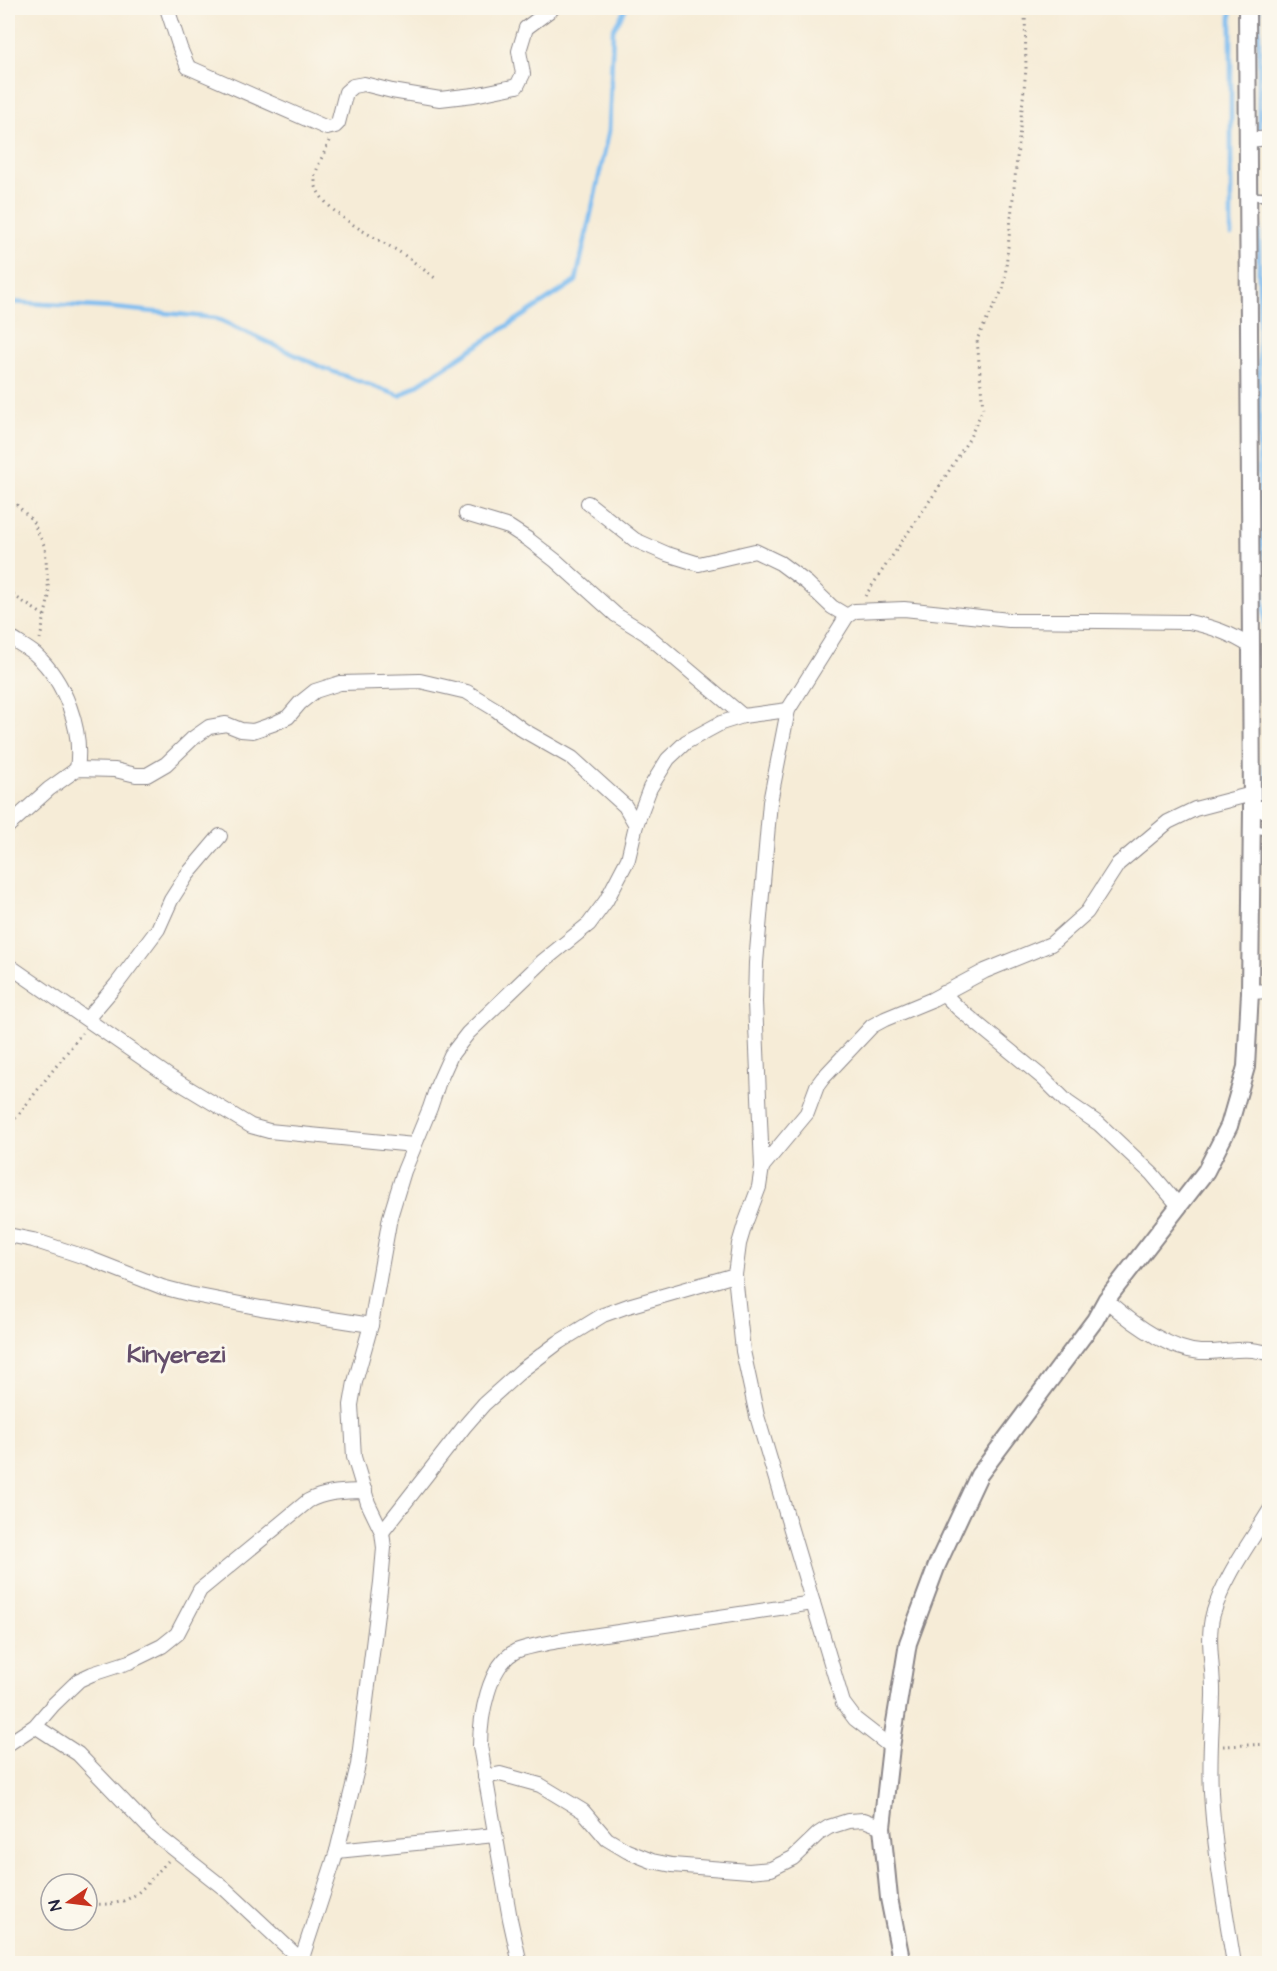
<svg xmlns="http://www.w3.org/2000/svg" width="1277" height="1971" font-family="'Architects Daughter',sans-serif">
	<rect width="100%" height="100%" fill="#fbf7ec"/>
	<filter id="ink" filterUnits="userSpaceOnUse"><feTurbulence type="fractalNoise" baseFrequency=".0167" numOctaves="2"/><feDisplacementMap in="SourceGraphic" scale="12" xChannelSelector="R" yChannelSelector="G"/><feConvolveMatrix kernelMatrix="1 2 1 2 8 2 1 2 1" color-interpolation-filters="sRGB"/></filter>
	<filter id="wash" filterUnits="userSpaceOnUse"><feTurbulence type="fractalNoise" baseFrequency=".008" numOctaves="4" result="noise"/><feDisplacementMap in="SourceGraphic" scale="24" xChannelSelector="R" yChannelSelector="G"/><feGaussianBlur stdDeviation="1.35" result="paint"/><feColorMatrix in="noise" values="0 0 0 0 0 0 0 0 0 0 0 0 0 0 0 0 0 1.4 0 .05"/><feComposite in="paint" operator="in"/></filter>
	<g filter="url(#wash)">
		<rect width="100%" height="100%" fill="#f6ecd7"/>
		<g fill="none" stroke-linecap="round" stroke-linejoin="round">
			<g stroke="#7bbcf0" stroke-width="4.5">
				<path d="M 1259,8 L 1259,511 L 1267,665 L 1265,793 L 1270,793"/>
				<path d="M 1231,235 L 1231,8"/>
				<path d="M 8,302 L 114,308 L 216,318 L 323,368 L 400,396 L 576,281 L 609,131 L 613,30 L 626,8"/>
			</g>
		</g>
	</g>
	<g filter="url(#ink)">
		<g fill="none" stroke-linecap="round" stroke-linejoin="round">
			<g stroke="#8c8789" stroke-width="10">
				<g id="service">
					<path d="M 1249,196 L 1270,197"/>
					<path d="M 1252,828 L 1270,832"/>
				</g>
			</g>
			<g stroke="#8c8789" stroke-width="16">
				<g id="minor">
					<path d="M 167,8 L 180,48 L 188,67 L 327,128 L 335,126 L 338,123 L 346,92 L 353,86 L 364,84 L 392,91 L 440,99 L 474,95 L 517,86 L 523,74 L 519,51 L 526,28 L 553,8"/>
					<path d="M 1248,140 L 1270,138"/>
					<path d="M 588,503 L 635,540 L 667,554 L 699,564 L 755,551 L 780,563 L 807,583 L 832,607 L 847,616"/>
					<path d="M 466,514 L 509,527 L 529,540 L 556,561 L 616,615 L 645,633 L 743,716"/>
					<path d="M 8,636 C 16,642 26,647 35,654 C 65,681 83,729 77,769"/>
					<path d="M 8,826 L 49,789 L 77,769 L 115,770 L 136,775 L 147,775 L 166,764 L 192,739 L 209,727 L 226,724 L 241,730 L 253,731 L 273,724 L 288,717 L 300,703 L 315,691 L 340,683 L 420,681 L 467,692 L 495,709 L 523,730 L 572,758 L 625,806 L 636,825"/>
					<path d="M 8,965 L 170,1077 L 251,1126 L 269,1131 L 414,1145"/>
					<path d="M 1250,992 L 1270,991"/>
					<path d="M 943,993 L 958,1008 L 1043,1078 L 1067,1102 L 1099,1124 L 1152,1174 L 1179,1206"/>
					<path d="M 87,1019 L 116,985 L 158,929 L 171,900 L 187,875 L 220,836"/>
					<path d="M 762,1167 L 807,1113 L 817,1086 L 823,1078 L 872,1026 L 885,1019 L 931,1000 L 985,971 L 1051,944 L 1087,912 L 1118,864 L 1168,822 L 1195,809 L 1252,794"/>
					<path d="M 8,1235 L 33,1240 L 88,1258 L 162,1287 L 189,1294 L 261,1308 L 371,1325"/>
					<path d="M 1106,1300 C 1131,1322 1166,1349 1200,1352 C 1224,1353 1246,1345 1270,1354"/>
					<path d="M 382,1532 L 464,1427 L 484,1404 L 522,1370 L 559,1342 L 603,1315 L 628,1306 L 735,1275"/>
					<path d="M 35,1726 L 78,1754 L 154,1833 L 225,1889 L 301,1960"/>
					<path d="M 8,1744 L 35,1726 L 53,1705 L 79,1680 L 92,1674 L 129,1662 L 162,1646 L 177,1634 L 200,1590 L 308,1501 C 327,1491 344,1492 365,1491"/>
					<path d="M 891,1747 L 855,1719 L 843,1703 L 757,1416 L 743,1351 L 735,1275 L 739,1244 L 745,1224 L 759,1187 L 762,1167 L 755,1002 L 756,963 L 770,802 L 788,710 L 847,616 L 855,611 L 904,609 L 1009,620 L 1189,622 C 1212,627 1230,633 1250,646"/>
					<path d="M 485,1777 L 500,1774 L 540,1785 L 583,1811 L 607,1839 L 627,1851 L 652,1861 L 672,1865 L 749,1871 L 771,1869 L 793,1858 L 818,1834 L 829,1827 L 848,1821 L 864,1820 L 882,1827"/>
					<path d="M 337,1851 L 495,1835"/>
					<path d="M 300,1964 L 337,1851 L 358,1765 L 381,1582 L 384,1548 L 382,1532 L 368,1503 L 354,1457 L 351,1405 L 355,1382 L 371,1325 L 390,1217 L 404,1171 L 430,1108 L 438,1084 L 451,1055 L 468,1033 L 542,962 L 589,924 L 606,901 L 628,859 L 636,825 L 650,788 L 668,759 L 686,742 L 721,723 L 743,716 L 788,710"/>
					<path d="M 520,1964 L 510,1919 L 480,1746 C 480,1718 488,1665 516,1651 C 528,1646 545,1644 558,1641 L 813,1603"/>
					<path d="M 1234,1964 C 1225,1907 1214,1849 1211,1792 C 1209,1760 1212,1728 1213,1696 C 1214,1669 1206,1640 1213,1614 C 1224,1577 1250,1543 1270,1510"/>
				</g>
			</g>
			<g stroke="#8c8789" stroke-width="20">
				<g id="tertiary">
					<path d="M 1252,809 L 1270,809"/>
					<path d="M 902,1964 L 889,1898 L 882,1827 L 891,1747 L 908,1643 L 937,1565 L 979,1475 L 1095,1320 L 1106,1300 L 1206,1171 L 1229,1126 L 1246,1067 L 1250,992 L 1252,809 L 1247,8"/>
				</g>
			</g>
			<g stroke="#8c8789" stroke-width="3" stroke-dasharray="1.5 4.5" stroke-linecap="butt">
				<path d="M 329,141 C 325,153 315,168 315,180 C 315,210 381,240 401,253 C 413,261 424,270 435,278"/>
				<path d="M 8,496 L 32,520 L 45,547 L 49,596 L 40,639"/>
				<path d="M 8,592 L 45,616"/>
				<path d="M 865,596 L 937,490 L 969,439 L 983,409 L 977,339 L 1004,287 L 1026,69 L 1025,8"/>
				<path d="M 8,1128 L 82,1033"/>
				<path d="M 1223,1746 L 1270,1744"/>
				<path d="M 50,1896 L 51,1897"/>
				<path d="M 87,1904 C 135,1907 138,1892 168,1861"/>
			</g>
			<use href="#service" stroke="#fff" stroke-width="7"/>
			<use href="#minor" stroke="#fff" stroke-width="14"/>
			<use href="#tertiary" stroke="#fff" stroke-width="16"/>
		</g>
	</g>
	<g text-anchor="middle" stroke-width="6" stroke-linejoin="round" paint-order="stroke">
		<g font-size="24" font-weight="bold" fill="#644e6b" stroke="#fbf7ec">
			<text x="176" y="1362">Kinyerezi</text>
		</g>
	</g>
	<rect width="1277" height="1971" fill="none" stroke="#fbf7ec" stroke-width="30"/>
	<g transform="translate(69 1902) rotate(256)"><circle r="28" fill="#fbf7ec" stroke="#a4a2a5" stroke-width="1.5"/>
	<path d="M0-4.5L10 22L0 15L-10 22Z" fill="#c8321e"/>
	<text y="-9" font-size="16" font-weight="bold" text-anchor="middle" fill="#22223b">N</text>
	</g>
</svg>
